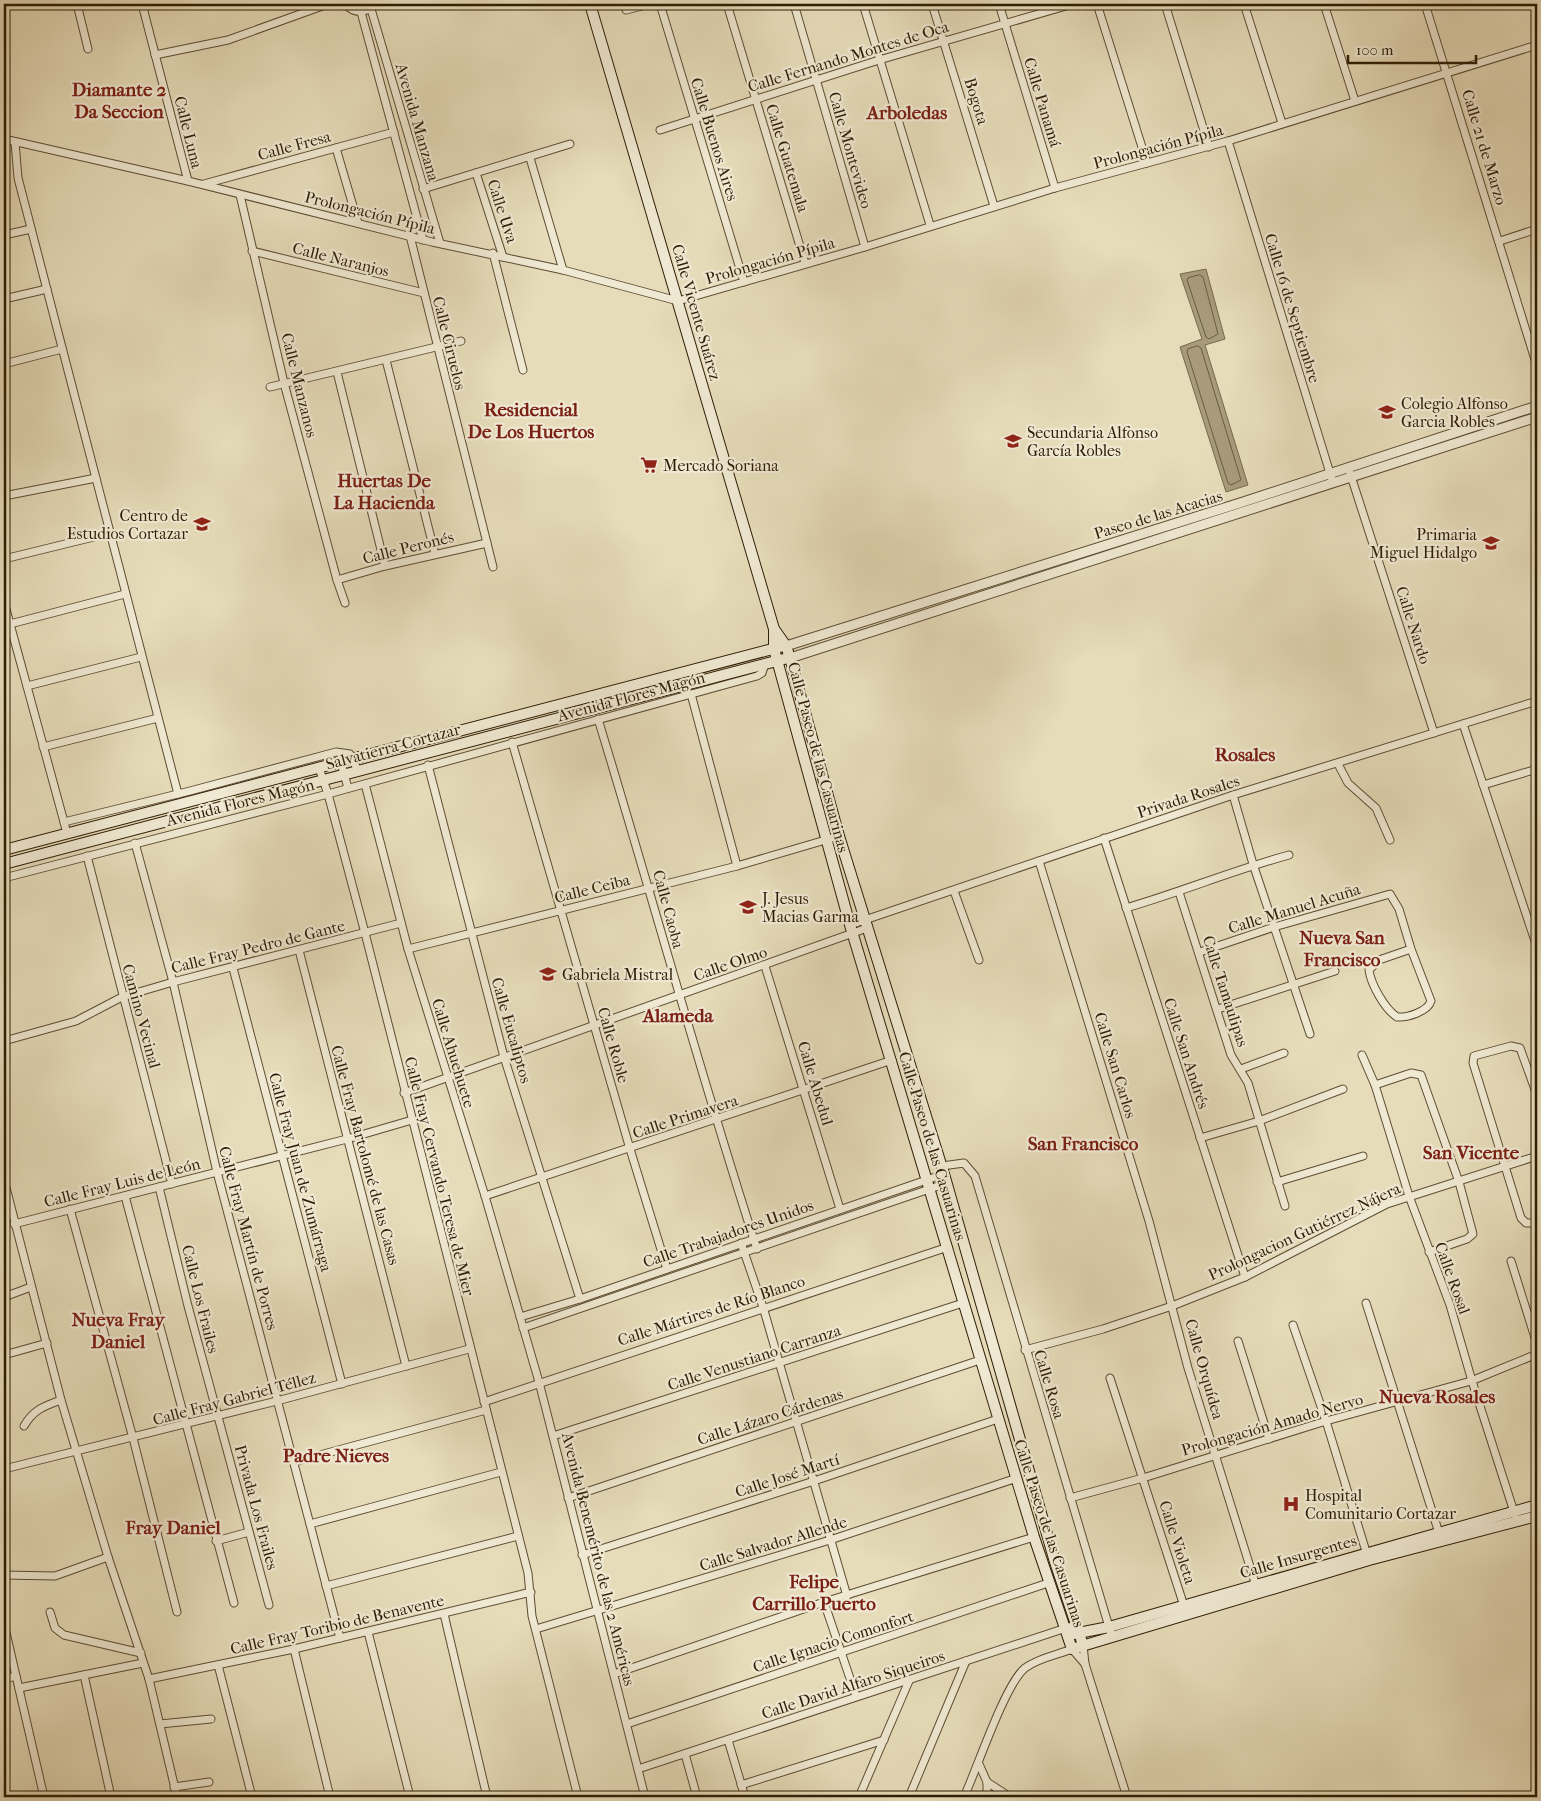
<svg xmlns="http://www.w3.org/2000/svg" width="1541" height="1801" font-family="'IM FELL French Canon',serif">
	<rect width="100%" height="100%" fill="#e6dcb9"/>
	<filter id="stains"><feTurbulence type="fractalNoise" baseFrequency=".004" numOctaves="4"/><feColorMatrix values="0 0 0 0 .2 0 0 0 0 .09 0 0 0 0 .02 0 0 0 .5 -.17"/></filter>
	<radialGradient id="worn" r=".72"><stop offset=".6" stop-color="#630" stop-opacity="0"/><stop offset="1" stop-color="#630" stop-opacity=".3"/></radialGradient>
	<path fill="#a79b7c" stroke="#77694c" d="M 1206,269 L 1225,339 L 1205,345 L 1248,485 L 1226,492 L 1180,347 L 1202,339 L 1180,274 Z"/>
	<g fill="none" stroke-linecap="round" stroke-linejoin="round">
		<g stroke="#6a5c40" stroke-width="1">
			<path d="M 1200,275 L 1203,277 L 1218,334 L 1209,339 L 1206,337 L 1187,280 L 1188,278 Z"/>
			<path d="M 1198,346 L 1201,348 L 1241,480 L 1231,485 L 1228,483 L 1187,352 L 1188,349 Z"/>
		</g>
		<g stroke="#5c4d32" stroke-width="9">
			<g id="minor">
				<path d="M 77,4 L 88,49"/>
				<path d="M 142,4 L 188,181"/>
				<path d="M 345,4 C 354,14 366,14 375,4"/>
				<path d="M 660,4 L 744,282"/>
				<path d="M 727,4 L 805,263"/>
				<path d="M 794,4 L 865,247"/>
				<path d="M 863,4 L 930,225"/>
				<path d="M 932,4 L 994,206"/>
				<path d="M 999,4 L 1055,188"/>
				<path d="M 1097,4 L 1147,163"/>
				<path d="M 1165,4 L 1209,147"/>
				<path d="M 1244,4 L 1282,123"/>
				<path d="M 1324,4 L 1355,101"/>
				<path d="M 1425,4 L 1537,366"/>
				<path d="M 371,9 L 440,243"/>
				<path d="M 626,10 L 650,4"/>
				<path d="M 361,12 L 423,240"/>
				<path d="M 155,55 L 228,40 L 328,4"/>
				<path d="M 660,130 L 879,60 L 1073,4"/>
				<path d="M 4,139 L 188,181 L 432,242 L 563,270 L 678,301 L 865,247 L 1055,188 L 1228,141 L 1537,45"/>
				<path d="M 1228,141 L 1333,483"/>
				<path d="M 15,142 L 18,178 L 178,794"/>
				<path d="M 336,148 L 358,223"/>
				<path d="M 530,158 L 563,270"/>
				<path d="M 476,173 L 503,257"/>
				<path d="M 204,184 L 394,132"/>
				<path d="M 423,189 L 570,144"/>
				<path d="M 240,195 L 284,383 L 337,580 L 345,603"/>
				<path d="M 4,235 L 31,229"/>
				<path d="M 410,236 L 493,567"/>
				<path d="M 1500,241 L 1537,229"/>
				<path d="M 252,251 L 424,293"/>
				<path d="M 493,253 L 523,370"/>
				<path d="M 4,299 L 47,289"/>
				<path d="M 386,360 L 435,554"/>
				<path d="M 4,364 L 62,349"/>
				<path d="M 337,372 L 385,566"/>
				<path d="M 270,387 L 461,341"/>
				<path d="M 1350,473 L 1434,733"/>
				<path d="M 4,496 L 96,478"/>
				<path d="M 4,559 L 110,533"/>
				<path d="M 337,580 L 385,566 L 487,543"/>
				<path d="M 4,602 L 64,822"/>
				<path d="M 10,624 L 125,594"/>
				<path d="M 27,686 L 141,657"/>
				<path d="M 691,694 L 737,866"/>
				<path d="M 598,719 C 652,895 700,1074 757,1249"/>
				<path d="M 1463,724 L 1537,947"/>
				<path d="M 512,742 L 630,1149 L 667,1269"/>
				<path d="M 43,747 L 158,718"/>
				<path d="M 341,763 L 348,788"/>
				<path d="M 1338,764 L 1348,783 L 1376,808 L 1390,840"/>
				<path d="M 428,765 L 504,1057 L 580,1299"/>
				<path d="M 319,768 L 328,794 L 365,933 L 528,1573 L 532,1616 L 578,1797"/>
				<path d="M 365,784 L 408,949 L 485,1196 L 539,1382 L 645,1797"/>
				<path d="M 1483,785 L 1537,769"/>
				<path d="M 1233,795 L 1253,864 L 1310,1034"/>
				<path d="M 67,834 L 64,822 L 190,791 L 336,752 L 350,754 L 358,771"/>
				<path d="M 1104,838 L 1245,1277"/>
				<path d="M 135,843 L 173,982 L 217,1172 L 340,1638"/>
				<path d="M 87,856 L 172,1184"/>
				<path d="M 1039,861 L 1149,1221 L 1188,1368 L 1257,1589"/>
				<path d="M 4,878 L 328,794 L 757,676 L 762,673 L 765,664"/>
				<path d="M 954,891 L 979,960"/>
				<path d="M 1179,892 L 1231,1055 L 1248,1083 L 1285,1206"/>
				<path d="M 1126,908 C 1181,892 1234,870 1289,855"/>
				<path d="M 850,925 L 1233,795 L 1537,701"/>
				<path d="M 408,949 L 737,866 L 839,836"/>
				<path d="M 299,950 L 406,1366"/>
				<path d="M 1200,952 L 1274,927 L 1390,894 L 1399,909 L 1411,949 L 1431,1001 C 1428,1011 1408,1018 1397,1017 C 1385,1009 1371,985 1369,970 L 1379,960 L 1411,949"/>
				<path d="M 765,966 L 840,1209"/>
				<path d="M 233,968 L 342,1384"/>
				<path d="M 1218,1009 L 1335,971"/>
				<path d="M 4,1041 L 76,1021 L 122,997 L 173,982 L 401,923"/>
				<path d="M 1362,1055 L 1375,1085 L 1409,1196 L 1450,1305 L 1472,1381 L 1515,1515"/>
				<path d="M 1241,1069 L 1284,1053"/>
				<path d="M 1375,1085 L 1411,1073 L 1421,1075 L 1459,1182 L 1473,1234 L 1467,1239 L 1429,1252"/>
				<path d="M 404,1093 L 867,928"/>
				<path d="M 1537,1095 L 1520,1048 L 1511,1046 L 1474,1056 L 1473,1063 L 1521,1218 L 1526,1223 L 1537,1223"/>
				<path d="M 1200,1138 L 1259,1121 L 1343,1089"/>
				<path d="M 942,1166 L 964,1163 L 975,1176 L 1112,1637"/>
				<path d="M 4,1180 L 61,1400 L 108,1557 L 149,1679 L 177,1797"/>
				<path d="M 1277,1182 L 1363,1156"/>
				<path d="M 159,1187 L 188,1306 L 269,1605"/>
				<path d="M 125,1196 L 234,1603"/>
				<path d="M 485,1196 L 892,1060"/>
				<path d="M 70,1209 L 133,1438 L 177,1612"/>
				<path d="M 14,1224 L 347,1139 L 412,1120"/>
				<path d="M 741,1243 L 763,1307 L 847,1596"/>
				<path d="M 1511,1261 L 1537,1344"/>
				<path d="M 4,1297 L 31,1287"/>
				<path d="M 1366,1303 L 1439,1533"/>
				<path d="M 520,1317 L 580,1299 L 944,1174"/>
				<path d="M 1293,1325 L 1326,1421 L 1368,1558"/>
				<path d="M 523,1328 L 947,1183"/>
				<path d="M 1238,1341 L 1269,1439"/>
				<path d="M 1025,1350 L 1103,1329 L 1172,1306 L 1245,1277 L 1387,1204 L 1537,1156"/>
				<path d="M 4,1355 L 47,1343"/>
				<path d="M 1110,1378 L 1185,1609"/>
				<path d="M 484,1402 L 948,1247"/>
				<path d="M 24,1426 C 33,1410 44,1406 61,1400"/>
				<path d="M 553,1436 L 963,1303"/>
				<path d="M 294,1462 L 486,1410"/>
				<path d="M 4,1469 L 277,1401 L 469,1349"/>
				<path d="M 568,1498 L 980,1360"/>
				<path d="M 1070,1498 L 1143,1478 L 1326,1421 L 1471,1381 L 1537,1354"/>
				<path d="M 310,1524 L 501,1472"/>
				<path d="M 216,1541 L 249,1532"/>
				<path d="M 582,1555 L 814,1481 L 998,1419"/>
				<path d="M 4,1575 L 55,1576 L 108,1557"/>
				<path d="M 326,1586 L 518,1536"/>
				<path d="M 824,1602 L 856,1696"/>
				<path d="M 50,1612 L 55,1628 L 64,1635 L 141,1653"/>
				<path d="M 444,1614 L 487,1797"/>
				<path d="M 4,1624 L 44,1797"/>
				<path d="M 536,1629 L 830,1540 L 1017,1478"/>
				<path d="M 368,1632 L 410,1797"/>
				<path d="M 1083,1645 L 1085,1664 L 1127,1797"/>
				<path d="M 294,1649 L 330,1797"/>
				<path d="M 218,1665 L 252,1797"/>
				<path d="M 614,1674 L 824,1602 L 1034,1537"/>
				<path d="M 84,1675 L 111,1797"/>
				<path d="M 4,1679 L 16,1676"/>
				<path d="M 149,1679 L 294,1649 L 531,1592"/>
				<path d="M 19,1688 L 143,1663"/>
				<path d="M 160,1724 L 211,1719"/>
				<path d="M 627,1724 L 1048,1583"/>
				<path d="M 728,1740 L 745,1797"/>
				<path d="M 685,1754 L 697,1797"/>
				<path d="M 979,1764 L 987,1782 L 987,1797"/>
				<path d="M 638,1769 L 1075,1625"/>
				<path d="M 987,1782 L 1010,1797"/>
				<path d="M 741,1785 L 884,1740"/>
				<path d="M 174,1787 L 209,1782"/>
				<path d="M 859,1797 L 909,1681"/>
				<path d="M 909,1797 L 966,1661"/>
				<path d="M 964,1797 C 977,1769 1005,1684 1025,1668 C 1038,1658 1057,1655 1072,1649 L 1085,1664"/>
			</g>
		</g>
		<g stroke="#5c4d32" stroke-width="11">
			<g id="tertiary">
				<path d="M 786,646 L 1240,503 L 1537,406"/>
				<path d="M 790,658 L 1537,417"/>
			</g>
		</g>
		<g stroke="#2e1d05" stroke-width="12">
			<g id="secondary">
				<path d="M 590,4 L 774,629 L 774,649 L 850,925 L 1034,1537 L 1072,1649 L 1369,1560 L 1537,1516"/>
				<path d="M 774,629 L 786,646 L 790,658 L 839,836 L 944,1174 L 1055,1562 L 1083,1645"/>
				<path d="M 4,850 L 780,647"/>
				<path d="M 4,864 L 784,659"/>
				<path d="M 1073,1634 L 1109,1627 L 1537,1505"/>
			</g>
		</g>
		<use href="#minor" stroke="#efe8d2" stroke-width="7"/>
		<use href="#tertiary" stroke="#efe8d2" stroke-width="9"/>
		<use href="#secondary" stroke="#efe8d2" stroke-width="10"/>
	</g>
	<defs>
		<g id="school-bare" transform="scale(1.35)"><path d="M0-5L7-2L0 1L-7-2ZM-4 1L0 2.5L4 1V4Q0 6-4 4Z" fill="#8f2418" stroke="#efe8d2" stroke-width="2.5" paint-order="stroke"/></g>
		<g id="supermarket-bare" transform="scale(1.35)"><path d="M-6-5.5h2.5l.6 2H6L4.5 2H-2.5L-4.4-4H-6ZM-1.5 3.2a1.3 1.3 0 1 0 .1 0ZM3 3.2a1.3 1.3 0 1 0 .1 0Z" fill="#8f2418" stroke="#efe8d2" stroke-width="2.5" paint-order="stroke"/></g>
		<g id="university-bare" transform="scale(1.35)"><path d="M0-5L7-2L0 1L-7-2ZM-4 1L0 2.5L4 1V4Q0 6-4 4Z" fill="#8f2418" stroke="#efe8d2" stroke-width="2.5" paint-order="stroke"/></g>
		<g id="hospital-bare" transform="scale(1.35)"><path d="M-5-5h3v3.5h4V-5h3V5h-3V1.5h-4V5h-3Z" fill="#8f2418" stroke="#efe8d2" stroke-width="2.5" paint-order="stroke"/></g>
	</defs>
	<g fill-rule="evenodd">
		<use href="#school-bare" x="1387" y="412"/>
		<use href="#school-bare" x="1013" y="441"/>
		<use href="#supermarket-bare" x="649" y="465"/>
		<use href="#university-bare" x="202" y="524"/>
		<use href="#school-bare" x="1491" y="543"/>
		<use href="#school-bare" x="748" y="907"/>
		<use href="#school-bare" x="548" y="974"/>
		<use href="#hospital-bare" x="1291" y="1504"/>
	</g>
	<g text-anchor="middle" stroke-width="4.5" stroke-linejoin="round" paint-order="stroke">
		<g font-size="16" fill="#2e1d05" stroke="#efe8d2">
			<text transform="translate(848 56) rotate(-17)" y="6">Calle Fernando Montes de Oca</text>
			<text transform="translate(977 101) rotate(73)" y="6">Bogota</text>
			<text transform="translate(1043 102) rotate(73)" y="6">Calle Panamá</text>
			<text transform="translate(418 122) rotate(74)" y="6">Avenida Manzana</text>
			<text transform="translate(189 132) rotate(76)" y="6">Calle Luna</text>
			<text transform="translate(715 139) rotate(73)" y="6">Calle Buenos Aires</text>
			<text transform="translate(294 145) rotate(-15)" y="6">Calle Fresa</text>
			<text transform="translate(1158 146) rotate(-15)" y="6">Prolongación Pípila</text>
			<text transform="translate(1485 147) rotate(73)" y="6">Calle 21 de Marzo</text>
			<text transform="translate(851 150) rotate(74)" y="6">Calle Montevideo</text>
			<text transform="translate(788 158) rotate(73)" y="6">Calle Guatemala</text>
			<text transform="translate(503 211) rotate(72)" y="6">Calle Uva</text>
			<text transform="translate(370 212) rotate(14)" y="6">Prolongación Pípila</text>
			<text transform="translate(341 259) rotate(14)" y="6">Calle Naranjos</text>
			<text transform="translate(770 260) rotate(-16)" y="6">Prolongación Pípila</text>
			<text transform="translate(1293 308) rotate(73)" y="6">Calle 16 de Septiembre</text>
			<text transform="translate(697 312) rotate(74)" y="6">Calle Vicente Suárez</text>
			<text transform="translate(450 343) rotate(76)" y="6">Calle Ciruelos</text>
			<text transform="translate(300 385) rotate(76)" y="6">Calle Manzanos</text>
			<text transform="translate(1158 514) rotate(-17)" y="6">Paseo de las Acacias</text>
			<text transform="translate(408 547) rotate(-14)" y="6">Calle Peronés</text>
			<text transform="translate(1414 625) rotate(72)" y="6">Calle Nardo</text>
			<text transform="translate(631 696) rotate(-15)" y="6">Avenida Flores Magón</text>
			<text transform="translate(393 746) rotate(-15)" y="6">Salvatierra-Cortazar</text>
			<text transform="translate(819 757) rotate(75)" y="6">Calle Paseo de las Casuarinas</text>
			<text transform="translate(1188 796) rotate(-18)" y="6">Privada Rosales</text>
			<text transform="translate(240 802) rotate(-14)" y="6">Avenida Flores Magón</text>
			<text transform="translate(592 888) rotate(-14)" y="6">Calle Ceiba</text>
			<text transform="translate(1294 908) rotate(-17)" y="6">Calle Manuel Acuña</text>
			<text transform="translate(669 909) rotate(75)" y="6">Calle Caoba</text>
			<text transform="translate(258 946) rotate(-14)" y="6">Calle Fray Pedro de Gante</text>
			<text transform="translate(730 963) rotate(-19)" y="6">Calle Olmo</text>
			<text transform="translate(1226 991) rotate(72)" y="6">Calle Tamaulipas</text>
			<text transform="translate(142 1016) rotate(75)" y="6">Camino Vecinal</text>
			<text transform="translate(512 1030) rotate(74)" y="6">Calle Eucaliptos</text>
			<text transform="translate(614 1045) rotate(74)" y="6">Calle Roble</text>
			<text transform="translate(454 1053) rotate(73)" y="6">Calle Ahuehuete</text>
			<text transform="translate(1187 1053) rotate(72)" y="6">Calle San Andrés</text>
			<text transform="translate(1116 1065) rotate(73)" y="6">Calle San Carlos</text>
			<text transform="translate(816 1083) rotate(73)" y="6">Calle Abedul</text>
			<text transform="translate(685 1116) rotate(-18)" y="6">Calle Primavera</text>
			<text transform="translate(933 1146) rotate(73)" y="6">Calle Paseo de las Casuarinas</text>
			<text transform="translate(366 1155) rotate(75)" y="6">Calle Fray Bartolomé de las Casas</text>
			<text transform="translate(301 1172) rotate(75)" y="6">Calle Fray Juan de Zumárraga</text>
			<text transform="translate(440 1176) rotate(76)" y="6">Calle Fray Cervando Teresa de Mier</text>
			<text transform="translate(122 1182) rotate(-14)" y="6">Calle Fray Luis de León</text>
			<text transform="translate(1304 1231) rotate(-25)" y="6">Prolongacion Gutiérrez Nájera</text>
			<text transform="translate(728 1233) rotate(-19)" y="6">Calle Trabajadores Unidos</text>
			<text transform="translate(249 1238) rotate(75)" y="6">Calle Fray Martín de Porres</text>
			<text transform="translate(1453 1278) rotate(70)" y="6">Calle Rosal</text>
			<text transform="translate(201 1299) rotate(76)" y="6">Calle Los Frailes</text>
			<text transform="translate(711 1310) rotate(-18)" y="6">Calle Mártires de Río Blanco</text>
			<text transform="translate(754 1357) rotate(-18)" y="6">Calle Venustiano Carranza</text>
			<text transform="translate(1205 1369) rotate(74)" y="6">Calle Orquídea</text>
			<text transform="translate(1050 1384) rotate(73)" y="6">Calle Rosa</text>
			<text transform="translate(234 1398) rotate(-15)" y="6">Calle Fray Gabriel Téllez</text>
			<text transform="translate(770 1416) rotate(-18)" y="6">Calle Lázaro Cárdenas</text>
			<text transform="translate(1272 1424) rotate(-16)" y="6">Prolongación Amado Nervo</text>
			<text transform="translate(787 1475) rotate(-18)" y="6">Calle José Martí</text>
			<text transform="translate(257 1507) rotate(75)" y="6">Privada Los Frailes</text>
			<text transform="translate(1050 1533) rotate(72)" y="6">Calle Paseo de las Casuarinas</text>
			<text transform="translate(1178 1542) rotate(72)" y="6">Calle Violeta</text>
			<text transform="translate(773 1543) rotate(-17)" y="6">Calle Salvador Allende</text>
			<text transform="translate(1298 1556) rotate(-16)" y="6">Calle Insurgentes</text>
			<text transform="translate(599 1559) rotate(76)" y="6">Avenida Benemérito de las 2 Américas</text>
			<text transform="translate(337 1624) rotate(-13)" y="6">Calle Fray Toribio de Benavente</text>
			<text transform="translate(833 1641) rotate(-18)" y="6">Calle Ignacio Comonfort</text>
			<text transform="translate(853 1684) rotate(-18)" y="6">Calle David Alfaro Siqueiros</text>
		</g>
		<g font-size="16" fill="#2e1d05" stroke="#efe8d2" text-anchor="start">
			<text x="1401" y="409">Colegio Alfonso<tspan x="1401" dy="18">Garcia Robles</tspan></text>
			<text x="1027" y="438">Secundaria Alfonso<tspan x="1027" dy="18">García Robles</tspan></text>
			<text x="663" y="471">Mercado Soriana</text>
			<text x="188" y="521" text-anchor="end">Centro de<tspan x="188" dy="18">Estudios Cortazar</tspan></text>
			<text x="1477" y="540" text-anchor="end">Primaria<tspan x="1477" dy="18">Miguel Hidalgo</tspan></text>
			<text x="762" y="904">J. Jesus<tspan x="762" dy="18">Macias Garma</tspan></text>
			<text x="562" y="980">Gabriela Mistral</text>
			<text x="1305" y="1501">Hospital<tspan x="1305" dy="18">Comunitario Cortazar</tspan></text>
		</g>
		<g font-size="19" font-weight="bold" fill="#7a1f14" stroke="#efe8d2">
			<text x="119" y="96">Diamante 2<tspan x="119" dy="22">Da Seccion</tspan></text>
			<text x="907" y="119">Arboledas</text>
			<text x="531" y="416">Residencial<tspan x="531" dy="22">De Los Huertos</tspan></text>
			<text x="384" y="487">Huertas De<tspan x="384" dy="22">La Hacienda</tspan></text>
			<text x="1245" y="761">Rosales</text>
			<text x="1342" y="944">Nueva San<tspan x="1342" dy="22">Francisco</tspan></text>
			<text x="678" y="1022">Alameda</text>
			<text x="1083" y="1150">San Francisco</text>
			<text x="1471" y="1159">San Vicente</text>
			<text x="118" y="1326">Nueva Fray<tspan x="118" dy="22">Daniel</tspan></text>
			<text x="1437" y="1403">Nueva Rosales</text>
			<text x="336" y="1462">Padre Nieves</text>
			<text x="173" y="1534">Fray Daniel</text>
			<text x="814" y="1588">Felipe<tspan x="814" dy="22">Carrillo Puerto</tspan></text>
		</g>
	</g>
	<rect width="1541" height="1801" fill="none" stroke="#e6dcb9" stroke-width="20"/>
	<rect x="5" y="5" width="1531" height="1791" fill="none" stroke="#2e1d05" stroke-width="2.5"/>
	<rect x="10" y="10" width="1521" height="1781" fill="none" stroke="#2e1d05"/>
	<path d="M1348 55v8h128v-8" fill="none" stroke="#2e1d05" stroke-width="2.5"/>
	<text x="1356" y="55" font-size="15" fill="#2e1d05" stroke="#efe8d2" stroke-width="4" paint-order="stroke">100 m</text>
	<rect width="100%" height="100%" filter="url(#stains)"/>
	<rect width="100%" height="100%" fill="url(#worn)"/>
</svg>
